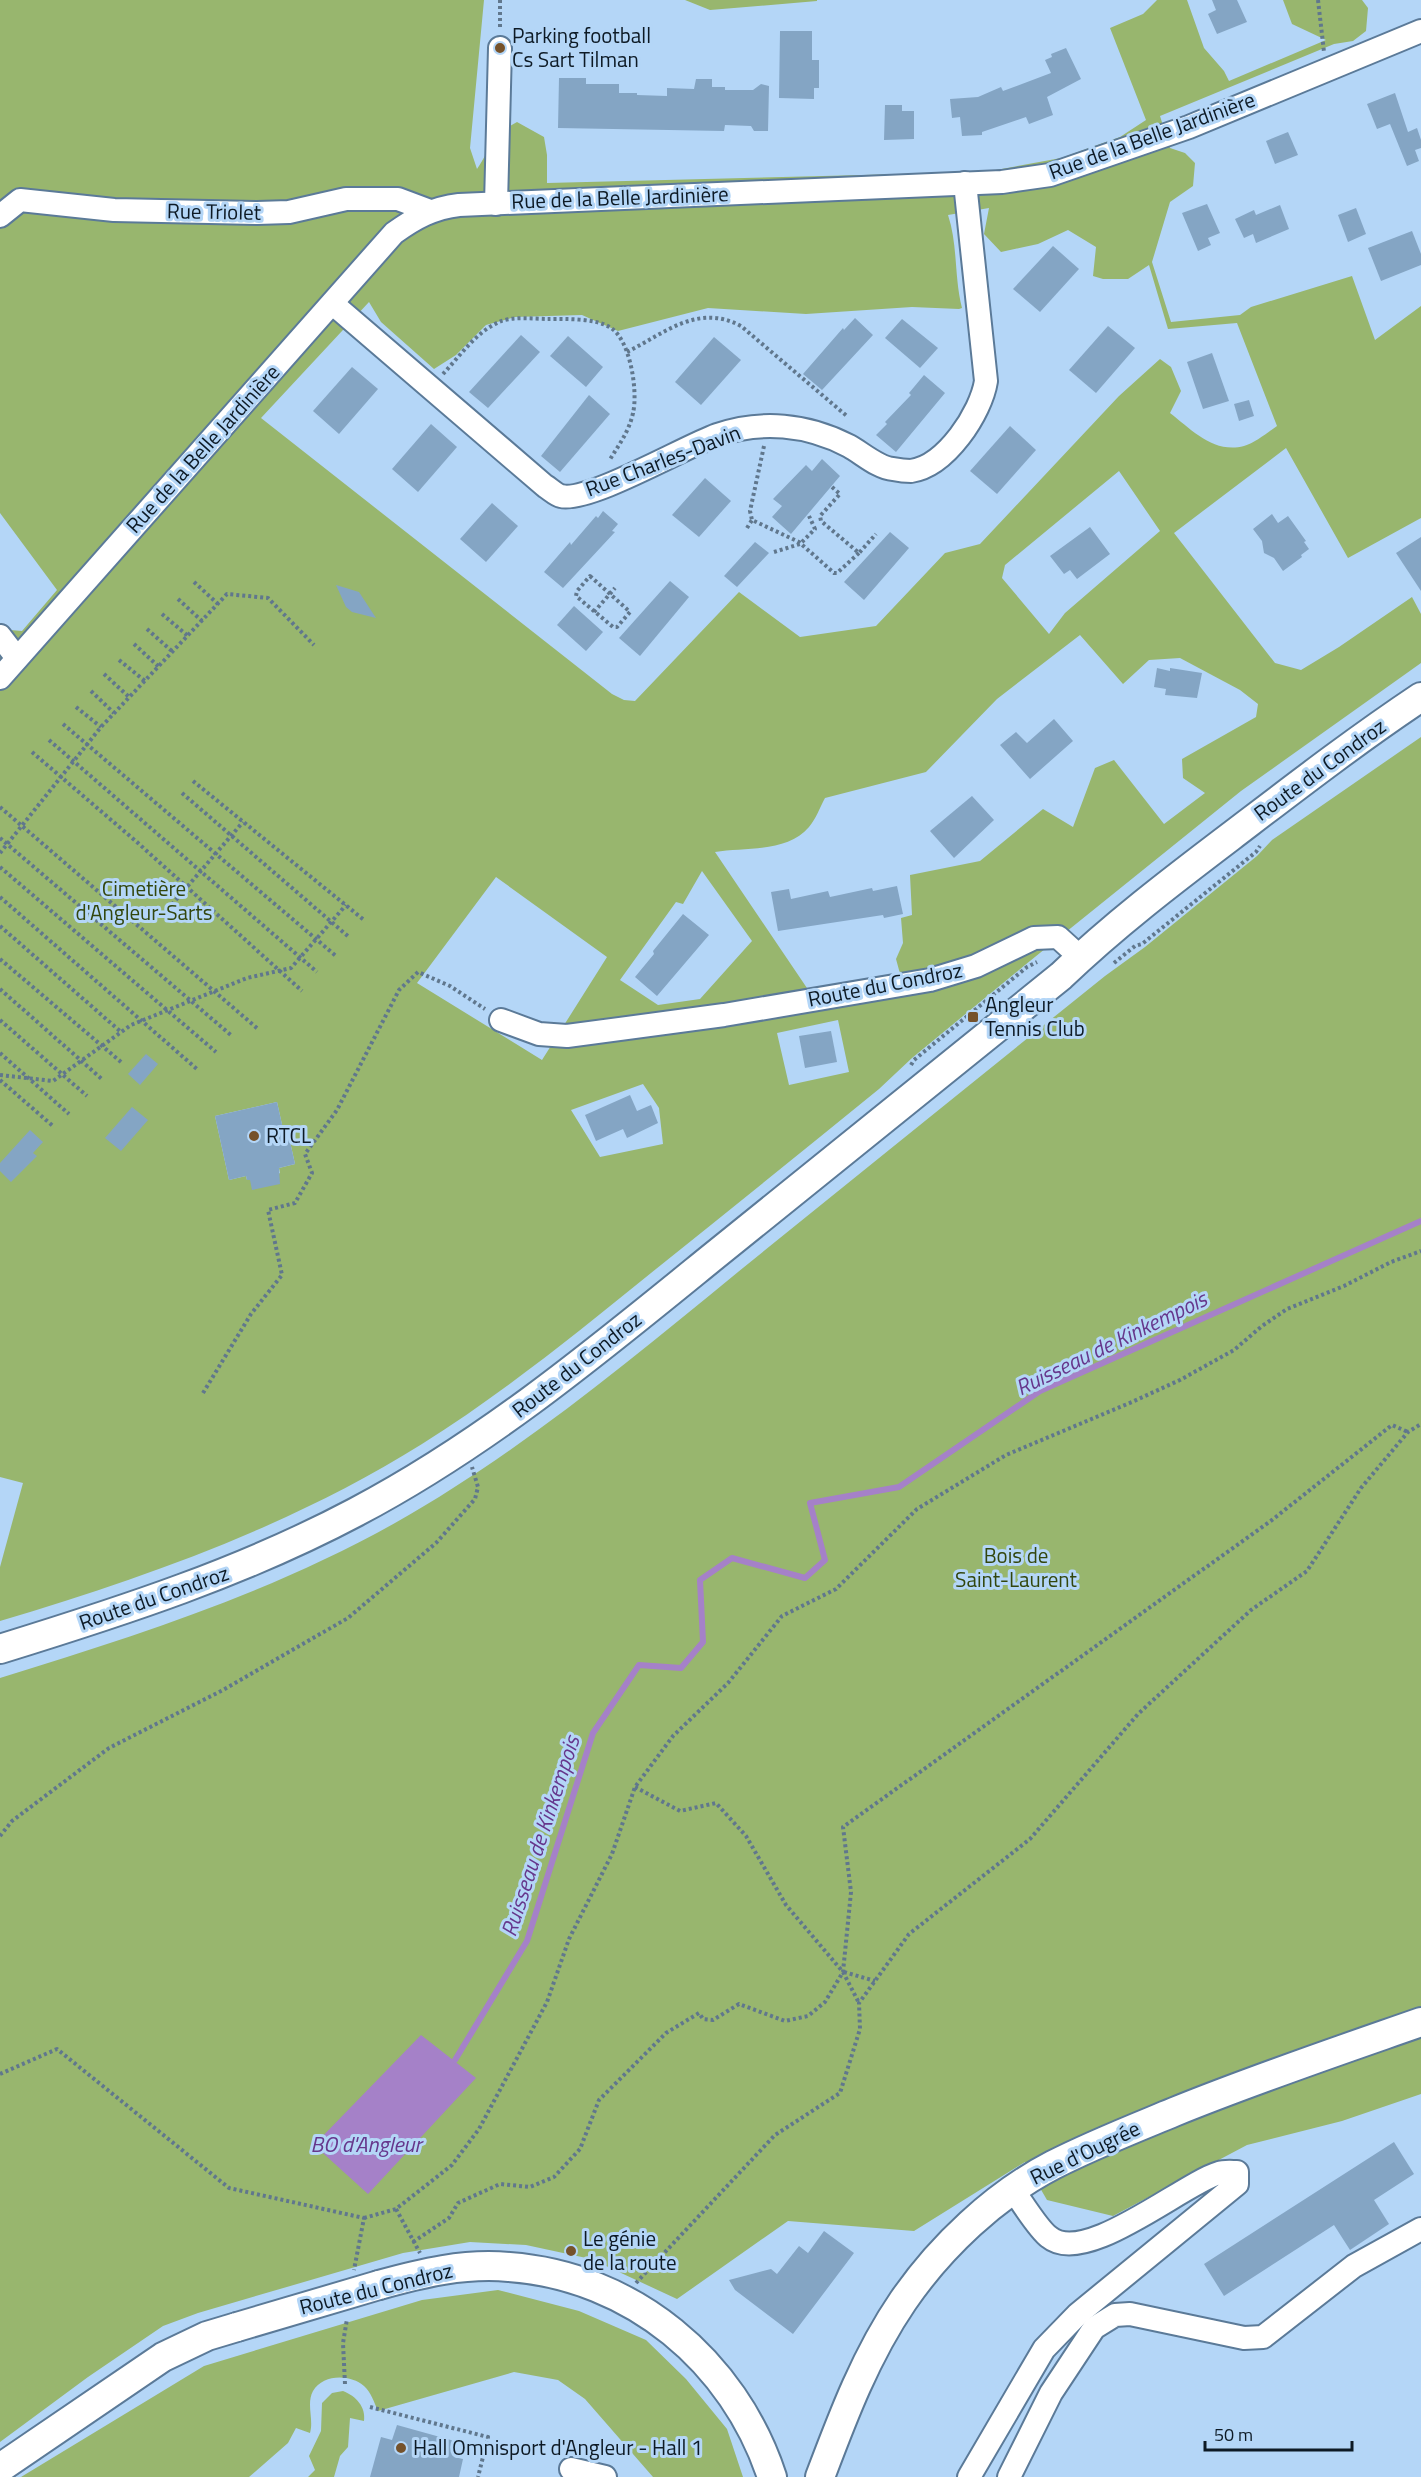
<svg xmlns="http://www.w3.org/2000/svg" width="1421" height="2477" font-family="'Titillium Web',sans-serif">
	<rect width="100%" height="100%" fill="#b4d6f7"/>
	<g fill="#98b66e" fill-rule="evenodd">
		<path d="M 0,0 L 484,0 L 470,148 L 477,169 C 492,147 490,136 517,122 L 544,137 L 547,155 L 547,183 L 985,172 L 1061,158 L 1120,137 L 1146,120 L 1110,28 L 1143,14 L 1157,0 L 1187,0 L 1204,48 L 1224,71 L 1229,81 L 1326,40 L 1292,24 L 1283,0 L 1362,0 L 1368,8 L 1366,31 L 1353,41 L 1334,44 L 1160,116 L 1170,148 L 1185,153 L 1195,163 L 1193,186 L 1170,202 L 1152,262 L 1171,322 L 1240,315 L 1251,307 L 1352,276 L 1375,340 L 1421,306 L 1421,518 L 1348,558 L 1286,448 L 1174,533 L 1275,663 L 1301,670 L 1339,647 L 1412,597 L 1421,614 L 1421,663 L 1241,791 L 1025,965 L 912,1058 L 879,1089 C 803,1151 727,1212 651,1273 C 577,1333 503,1393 422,1444 C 291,1526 147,1577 0,1621 L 0,1567 L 23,1483 L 0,1477 L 0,642 L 10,630 L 22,631 L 57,590 L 0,513 ZM 989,208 L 984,234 L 1001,252 L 1038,244 L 1068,230 L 1096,247 L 1093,276 L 1103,279 L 1128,279 L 1149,265 L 1168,329 L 1237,323 L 1277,426 C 1267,433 1255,443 1244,446 C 1214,454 1192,430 1170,413 L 1181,391 L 1171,367 L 1160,359 L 1119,396 L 980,544 L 945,553 L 876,626 L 800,637 L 739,592 L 635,701 L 624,700 L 612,694 L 261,418 L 369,302 L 381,322 L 434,369 L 456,355 L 486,325 L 515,317 L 582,315 L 618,331 L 708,308 L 806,314 L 912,307 L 959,309 L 962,308 C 954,277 958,245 948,215 ZM 1119,471 L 1160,531 L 1065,613 L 1049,634 L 1002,578 L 1005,565 ZM 1080,635 L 1123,684 L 1149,660 L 1180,658 L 1240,690 L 1258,704 L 1256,717 L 1182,759 L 1183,778 L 1205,793 L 1164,824 L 1114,760 L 1095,768 L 1073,827 L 1043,809 L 980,861 L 910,875 L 912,915 L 901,918 L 903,943 L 896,959 L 902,981 L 811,994 L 715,852 C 745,847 787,853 809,827 C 816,819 820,807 825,798 L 926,772 L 997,699 ZM 702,871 L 752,941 L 700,999 L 658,1005 L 620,980 L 676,902 L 683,904 ZM 496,877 L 607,957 L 542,1060 L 417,983 ZM 838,1020 L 849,1072 L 789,1085 L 777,1033 ZM 643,1084 L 659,1108 L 663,1144 L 600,1157 L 571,1110 ZM 277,1102 L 283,1129 L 287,1128 L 295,1164 L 279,1168 L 280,1173 L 278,1174 L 247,1180 L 246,1176 L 229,1180 L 215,1116 Z"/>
		<path d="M 685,0 L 817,0 L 817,1 L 710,10 Z"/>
		<path d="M 1421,737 L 1421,2094 L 1342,2121 L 1247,2145 L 1113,2216 L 1047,2200 L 1025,2162 L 914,2231 L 788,2221 L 677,2299 L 591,2259 L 526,2245 L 470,2242 L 403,2253 L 198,2313 L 163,2326 L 88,2377 L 0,2442 L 0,1678 C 138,1635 268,1594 395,1523 C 519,1453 628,1362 738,1272 C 860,1173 983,1074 1105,976 L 1145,947 L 1257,856 L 1272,840 Z"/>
		<path d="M 498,2290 L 579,2311 L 646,2340 L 686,2379 L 727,2429 L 743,2477 L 653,2477 L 585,2399 L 558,2380 L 514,2372 L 378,2411 C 374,2402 371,2392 364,2386 C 350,2374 323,2374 313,2391 C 306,2404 314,2419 310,2433 L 296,2428 L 288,2443 L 249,2477 L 21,2477 L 204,2366 L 422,2300 Z"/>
		<path d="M 343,2391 C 356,2396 366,2407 364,2421 L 350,2418 L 348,2447 L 340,2456 L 334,2477 L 308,2477 L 315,2470 L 309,2456 L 321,2431 L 322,2403 L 332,2393 Z"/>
	</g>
	<path fill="#a581c8" d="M 421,2035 L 476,2078 L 368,2194 L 314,2145 Z"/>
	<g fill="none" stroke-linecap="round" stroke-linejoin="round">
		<path stroke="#a581c8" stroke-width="6" d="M 455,2060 L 527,1941 L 593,1733 L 639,1665 L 681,1668 L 703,1642 L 700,1580 L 732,1558 L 805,1578 L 825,1560 L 810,1503 L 899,1487 L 1040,1391 L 1421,1221"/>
	</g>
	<g fill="#84a5c4">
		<path d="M 1212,0 L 1237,0 L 1247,22 L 1217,34 L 1208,14 L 1216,10 Z"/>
		<path d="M 780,31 L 812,31 L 812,60 L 819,60 L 819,88 L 814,88 L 814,99 L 779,98 Z"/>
		<path d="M 1066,48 L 1081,79 L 1047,97 L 1053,115 L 1029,124 L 1026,117 L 982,132 L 982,135 L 962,136 L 960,117 L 952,118 L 950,99 L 978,97 L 1001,87 L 1003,91 L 1051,73 L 1045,60 L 1052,57 L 1051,54 Z"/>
		<path d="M 559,78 L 586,78 L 586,84 L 619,84 L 619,93 L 637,93 L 637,95 L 667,96 L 667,88 L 694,89 L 696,79 L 712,79 L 712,87 L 725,87 L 725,90 L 753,90 L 761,84 L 769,86 L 768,131 L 754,131 L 751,126 L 725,125 L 724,131 L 558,128 Z"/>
		<path d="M 1395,93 L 1408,132 L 1417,128 L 1421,140 L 1421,148 L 1415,150 L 1419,161 L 1407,166 L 1390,124 L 1377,129 L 1367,104 Z"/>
		<path d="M 885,105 L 902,105 L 902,111 L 914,111 L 914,139 L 884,140 Z"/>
		<path d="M 1288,132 L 1298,155 L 1275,164 L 1266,141 Z"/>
		<path d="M 1207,204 L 1220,233 L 1208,238 L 1211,245 L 1198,251 L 1182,213 Z"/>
		<path d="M 1280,205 L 1289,229 L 1256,243 L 1253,234 L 1244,238 L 1235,219 L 1254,210 L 1256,215 Z"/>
		<path d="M 1356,208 L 1366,234 L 1348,242 L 1338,215 Z"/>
		<path d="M 1412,231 L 1421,254 L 1421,265 L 1381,281 L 1368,248 Z"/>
		<path d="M 1053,246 L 1079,269 L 1040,312 L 1013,289 Z"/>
		<path d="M 855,318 L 873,335 L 822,390 L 803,374 L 843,328 L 844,330 Z"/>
		<path d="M 902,319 L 938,348 L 920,368 L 885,338 Z"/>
		<path d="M 1108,326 L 1135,348 L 1096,393 L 1069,370 Z"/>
		<path d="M 521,335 L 540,352 L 488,408 L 469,392 Z"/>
		<path d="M 568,336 L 603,367 L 586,387 L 550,356 Z"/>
		<path d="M 714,337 L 741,360 L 701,405 L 675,382 Z"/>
		<path d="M 1212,353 L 1229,401 L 1203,409 L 1187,362 Z"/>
		<path d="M 352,367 L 378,389 L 339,434 L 313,411 Z"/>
		<path d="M 924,375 L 945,393 L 896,452 L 876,435 L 887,424 L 885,422 L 911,395 L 909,393 Z"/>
		<path d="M 589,395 L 610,414 L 560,472 L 541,456 Z"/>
		<path d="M 1249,400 L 1254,416 L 1239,421 L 1234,404 Z"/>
		<path d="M 431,424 L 457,447 L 418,492 L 392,469 Z"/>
		<path d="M 1010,426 L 1036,450 L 997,494 L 970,471 Z"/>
		<path d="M 822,459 L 840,476 L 791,534 L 772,517 L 782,506 L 773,499 L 806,465 L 812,471 Z"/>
		<path d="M 705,478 L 731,501 L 699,537 L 672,515 Z"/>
		<path d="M 492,503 L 518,526 L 486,562 L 460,539 Z"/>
		<path d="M 603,511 L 618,524 L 612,531 L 615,532 L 563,588 L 544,572 L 570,542 L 571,545 L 596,516 L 598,518 Z"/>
		<path d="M 1272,514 L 1278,523 L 1288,516 L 1306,541 L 1304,542 L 1309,549 L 1301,555 L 1302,557 L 1283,571 L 1274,558 L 1264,553 L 1262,541 L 1253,529 Z"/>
		<path d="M 1090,527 L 1110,554 L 1077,579 L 1070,570 L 1064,574 L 1050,556 Z"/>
		<path d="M 890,532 L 909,548 L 864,600 L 844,582 Z"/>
		<path d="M 1421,537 L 1421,591 L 1396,553 Z"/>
		<path d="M 755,542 L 769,553 L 737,587 L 724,576 Z"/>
		<path d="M 670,581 L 689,597 L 640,656 L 619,638 Z"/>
		<path d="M 336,585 L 359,592 L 376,618 L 352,612 L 346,607 Z"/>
		<path d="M 574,606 L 603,632 L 586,651 L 557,625 Z"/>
		<path d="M 1157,668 L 1170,671 L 1170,668 L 1202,673 L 1197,698 L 1165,695 L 1166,689 L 1154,687 Z"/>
		<path d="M 1054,719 L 1073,741 L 1030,779 L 1000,745 L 1016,732 L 1027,743 Z"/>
		<path d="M 972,796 L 994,820 L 954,858 L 930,831 Z"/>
		<path d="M 897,886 L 903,914 L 884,918 L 883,915 L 778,931 L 771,892 L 789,889 L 791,899 L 828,891 L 830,897 L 872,888 L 873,891 Z"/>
		<path d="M 683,914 L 709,935 L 657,996 L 635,977 L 654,954 L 653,951 Z"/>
		<path d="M 831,1031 L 837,1062 L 805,1068 L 799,1036 Z"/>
		<path d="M 146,1054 L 158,1064 L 140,1085 L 128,1074 Z"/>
		<path d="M 630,1095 L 637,1111 L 651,1105 L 658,1123 L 627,1138 L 623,1129 L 596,1141 L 585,1115 Z"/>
		<path d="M 277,1102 L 283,1129 L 287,1128 L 295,1164 L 279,1168 L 280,1184 L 252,1190 L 250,1180 L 247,1180 L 246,1176 L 229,1180 L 215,1116 Z"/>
		<path d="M 132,1107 L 148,1120 L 121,1151 L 105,1138 Z"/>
		<path d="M 30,1130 L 43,1142 L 33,1153 L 37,1156 L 11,1182 L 0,1171 L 0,1163 Z"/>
		<path d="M 1394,2142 L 1414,2174 L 1374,2200 L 1389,2224 L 1350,2250 L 1334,2225 L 1224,2296 L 1204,2264 Z"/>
		<path d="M 824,2231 L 854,2253 L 793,2334 L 735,2290 L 729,2280 L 771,2269 L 777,2274 L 799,2246 L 808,2253 Z"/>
		<path d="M 397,2425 L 458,2442 L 454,2457 L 463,2459 L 459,2477 L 370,2477 L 381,2437 L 392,2440 Z"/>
	</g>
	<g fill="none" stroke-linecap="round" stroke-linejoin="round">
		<g stroke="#5b7a98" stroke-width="26">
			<g id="minor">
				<path d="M 496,204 L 500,48"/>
				<path d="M 0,216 L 20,200 L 114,210 L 257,213 L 289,212 L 346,199 L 398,199 L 430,211"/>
				<path d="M 333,304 L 545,486 C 550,489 556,495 561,496 C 588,503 686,446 717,435 C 761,420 807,424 849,446 C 862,453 878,468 893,469 C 898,470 905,471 911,471 C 946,466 981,413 986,381 L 965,183"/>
				<path d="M 0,636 L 17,658"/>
				<path d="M 0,678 L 394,233 C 415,218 433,208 459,205 L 1002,182 L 1050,175 L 1189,127 L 1421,31"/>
				<path d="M 501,1020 L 539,1034 L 567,1036 L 724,1015 L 930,980 L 976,966 L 1034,938 L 1058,937 L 1080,957"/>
				<path d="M 571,2469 L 605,2477"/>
				<path d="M 969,2477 L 1044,2349 L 1078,2314 L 1237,2184 L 1237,2172 C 1232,2172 1225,2171 1219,2173 C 1182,2184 1085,2267 1049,2237 C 1038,2229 1022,2202 1013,2190"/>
				<path d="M 1009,2477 L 1051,2393 L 1094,2328 L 1115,2315 L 1130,2314 L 1244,2338 L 1263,2337 L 1354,2266 L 1421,2229"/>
			</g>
		</g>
		<g stroke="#5b7a98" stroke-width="32">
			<g id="major">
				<path d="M 0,1649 C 123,1611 243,1572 356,1512 C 485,1444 596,1352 709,1260 C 826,1166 943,1071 1061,976 C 1113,926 1172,881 1230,837 C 1293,789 1355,741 1421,697"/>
				<path d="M 379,2285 C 422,2273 464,2263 509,2267 C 632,2276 734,2361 772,2477"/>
				<path d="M 0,2468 L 163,2357 L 207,2336 L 237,2327"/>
				<path d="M 820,2477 C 843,2416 866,2355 903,2301 C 940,2247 995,2195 1053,2165 C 1092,2145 1133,2129 1174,2112 C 1255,2079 1338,2051 1421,2022"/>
			</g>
		</g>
		<g stroke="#60778d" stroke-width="4" stroke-dasharray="3 3" stroke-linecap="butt">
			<path d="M 500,0 L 500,29"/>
			<path d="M 1318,0 L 1324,52"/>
			<path d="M 627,352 C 665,333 698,303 741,326 L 848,417"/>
			<path d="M 443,374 C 460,356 476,332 499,322 C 512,316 534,319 549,319 C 566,319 596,318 611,328 C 631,341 638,393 633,413 C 629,432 618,446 609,461"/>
			<path d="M 764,446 L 750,511 L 752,520 L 799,542 L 834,573 L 837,573 L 859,553"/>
			<path d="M 832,487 L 840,494 L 820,516 L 821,521 L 859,553 L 876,534"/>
			<path d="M 747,528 L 752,520"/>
			<path d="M 774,552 L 800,544 L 815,529 L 809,516"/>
			<path d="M 590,576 L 630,612 L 617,627 L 613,627 L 576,596 L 577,591 Z"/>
			<path d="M 194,582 L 218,604"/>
			<path d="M 178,599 L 202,621"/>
			<path d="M 594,612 L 615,588"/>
			<path d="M 162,614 L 188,636"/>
			<path d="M 147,629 L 173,652"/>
			<path d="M 134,644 L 159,667"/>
			<path d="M 119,660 L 145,681"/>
			<path d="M 104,674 L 129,697"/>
			<path d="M 91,691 L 114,713"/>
			<path d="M 76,707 L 101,727"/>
			<path d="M 63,724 L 336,956"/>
			<path d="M 49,740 L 317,972"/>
			<path d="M 32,752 L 138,843 L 302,991"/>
			<path d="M 193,781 L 364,920"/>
			<path d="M 182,793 L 350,938"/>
			<path d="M 0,807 L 258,1029"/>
			<path d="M 0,838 L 232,1036"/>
			<path d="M 0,853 L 101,727 L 227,594 L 268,598 L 314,645"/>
			<path d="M 0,867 L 216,1052"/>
			<path d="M 0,897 L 198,1070"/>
			<path d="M 168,909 L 243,822"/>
			<path d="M 0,926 L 121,1032"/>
			<path d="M 0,959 L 121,1062"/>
			<path d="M 1114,963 L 1135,946 L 1142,944 L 1256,852 L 1260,846"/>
			<path d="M 0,989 L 103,1080"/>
			<path d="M 0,1020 L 87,1096"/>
			<path d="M 0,1053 L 69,1114"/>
			<path d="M 911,1065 L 914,1060 L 1027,967 L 1037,962"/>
			<path d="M 0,1075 L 53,1081 L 131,1025 L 247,978 L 291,968 L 346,905"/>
			<path d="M 0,1080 L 54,1127"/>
			<path d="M 203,1393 L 251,1314 L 282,1275 L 268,1210 L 295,1203 L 312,1173 L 305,1154 L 337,1110 L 399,990 L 418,972 L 450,986 L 485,1009"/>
			<path d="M 635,1787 L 680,1811 L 716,1803 L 746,1836 L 786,1905 L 843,1972 L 859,2003"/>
			<path d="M 0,1836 L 12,1821 L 109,1748 L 223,1690 L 348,1618 L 436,1543 L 475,1499 L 478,1487 L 472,1467"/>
			<path d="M 844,1972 L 875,1981"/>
			<path d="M 0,2074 L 57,2049 L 229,2188 L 364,2218 L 354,2270"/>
			<path d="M 396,2209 L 420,2253"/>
			<path d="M 364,2218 L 396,2209 L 452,2165 L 479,2129 L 547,2002 L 569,1939 L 612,1854 L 635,1787 L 673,1736 L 728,1683 L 782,1616 L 836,1589 L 917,1509 L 1006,1455 L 1132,1402 L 1180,1380 L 1234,1350 L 1262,1326 L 1287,1309 L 1344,1286 L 1391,1262 L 1421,1251"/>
			<path d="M 413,2242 L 449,2218 L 458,2203 L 500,2184 L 530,2187 L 554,2177 L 580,2149 L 599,2100 L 666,2033 L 699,2013 L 703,2019 L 713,2020 L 739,2004 L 785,2021 L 808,2016 L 825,2002 L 843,1972 L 851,1892 L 843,1827 L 1272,1520 L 1392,1425 L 1408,1432"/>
			<path d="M 636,2283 L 775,2135 L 840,2093 L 860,2029 L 859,2003 L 909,1934 L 1030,1839 L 1138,1714 L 1251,1610 L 1307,1571 L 1361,1488 L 1408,1432 L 1421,1424"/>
			<path d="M 345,2384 L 343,2343 L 347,2319"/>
			<path d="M 370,2407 L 488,2437 L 478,2477"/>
		</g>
		<use href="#minor" stroke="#fff" stroke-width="22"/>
		<use href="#major" stroke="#fff" stroke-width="28"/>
		<g stroke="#5b7a98" stroke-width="32" stroke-linecap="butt">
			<path id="major-bridge" d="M 237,2327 L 379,2285"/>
		</g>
		<use href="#major-bridge" stroke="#fff" stroke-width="28"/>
	</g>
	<g fill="#75522b" stroke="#b4d6f7" stroke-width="2">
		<circle cx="500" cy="48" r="6"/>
		<rect x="967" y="1011" width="12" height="12" rx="3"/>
		<circle cx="254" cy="1136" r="6"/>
		<circle cx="571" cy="2251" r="6"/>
		<circle cx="401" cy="2448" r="6"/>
	</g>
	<g text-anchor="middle" stroke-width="6" stroke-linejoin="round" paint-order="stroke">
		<g font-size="21" fill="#0d1a25" stroke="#b4d6f7" text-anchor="start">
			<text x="512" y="43">Parking football<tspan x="512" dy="24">Cs Sart Tilman</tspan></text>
			<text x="985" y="1012">Angleur<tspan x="985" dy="24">Tennis Club</tspan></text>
			<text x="266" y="1143">RTCL</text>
			<text x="583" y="2246">Le génie<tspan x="583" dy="24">de la route</tspan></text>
			<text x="413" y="2455">Hall Omnisport d'Angleur - Hall 1</text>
		</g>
		<g font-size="21" fill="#0d1a25" stroke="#b4d6f7">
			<text transform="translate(1152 136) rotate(-20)" y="7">Rue de la Belle Jardinière</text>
			<text transform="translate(620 198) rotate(-2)" y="7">Rue de la Belle Jardinière</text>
			<text transform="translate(214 212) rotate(1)" y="7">Rue Triolet</text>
			<text transform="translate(203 449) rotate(-48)" y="7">Rue de la Belle Jardinière</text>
			<text transform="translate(663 461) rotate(-21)" y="7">Rue Charles-Davin</text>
			<text transform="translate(1320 770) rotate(-36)" y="7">Route du Condroz</text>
			<text transform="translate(885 985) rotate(-11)" y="7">Route du Condroz</text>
			<text transform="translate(577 1365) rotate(-38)" y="7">Route du Condroz</text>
			<text transform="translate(154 1598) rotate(-19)" y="7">Route du Condroz</text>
			<text transform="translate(1085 2153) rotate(-26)" y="7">Rue d'Ougrée</text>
			<text transform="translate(376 2289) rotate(-14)" y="7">Route du Condroz</text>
		</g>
		<g font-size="21" fill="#32460d" stroke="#b4d6f7">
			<text x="144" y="896">Cimetière<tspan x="144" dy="24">d'Angleur-Sarts</tspan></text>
			<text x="1016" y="1563">Bois de<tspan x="1016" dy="24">Saint-Laurent</tspan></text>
		</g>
		<g font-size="22" font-style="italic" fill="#66378c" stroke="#b4d6f7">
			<text transform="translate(1111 1343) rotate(-26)" y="8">Ruisseau de Kinkempois</text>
			<text transform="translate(540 1836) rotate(-72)" y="8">Ruisseau de Kinkempois</text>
			<text x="366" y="2152">BO d'Angleur</text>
		</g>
	</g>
	<path d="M1205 2441v9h147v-9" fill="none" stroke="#0d1a25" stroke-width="3"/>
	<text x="1214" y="2441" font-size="18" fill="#0d1a25" stroke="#b4d6f7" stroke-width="4.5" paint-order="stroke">50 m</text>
</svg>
